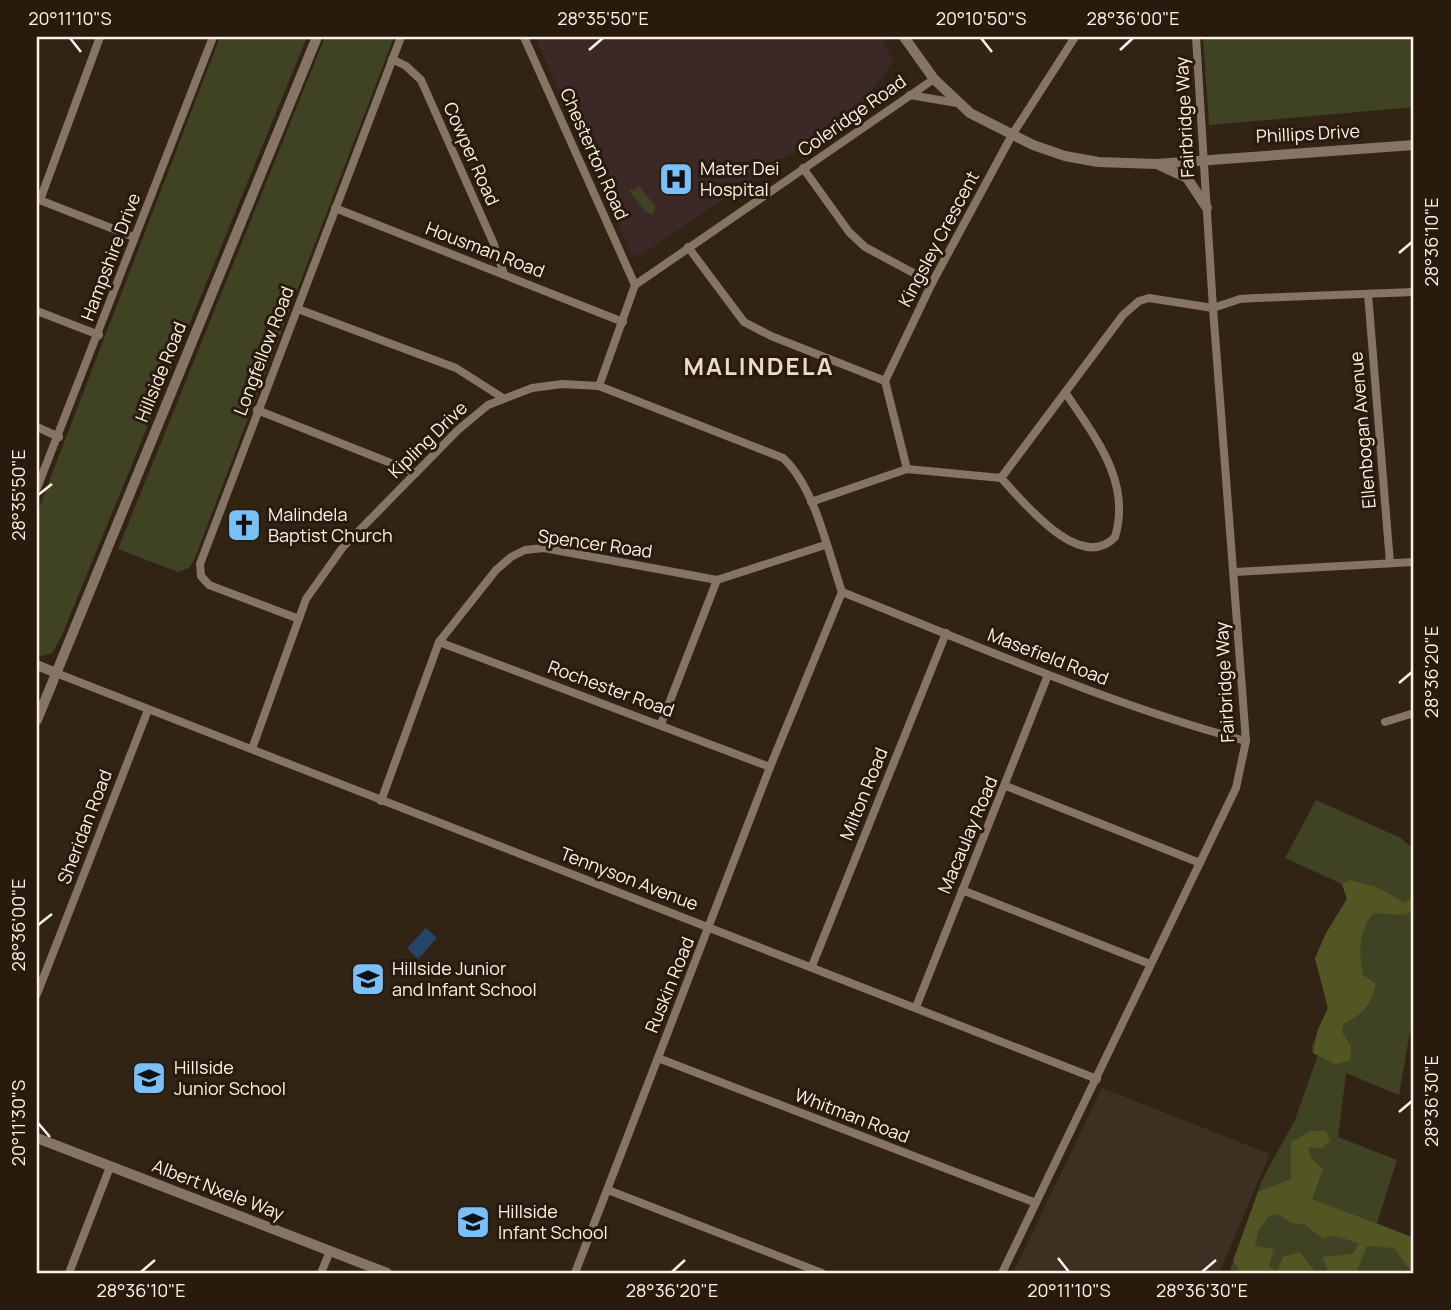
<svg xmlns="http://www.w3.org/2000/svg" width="1451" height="1310" font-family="Manrope,sans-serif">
	<rect width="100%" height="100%" fill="#322415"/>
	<path fill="#3c3022" d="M 1102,1088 L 1270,1154 L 1219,1273 L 1013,1273 Z"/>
	<path fill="#3c2927" d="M 535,37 L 882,37 L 893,62 L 861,105 L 640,256 L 631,253 Z"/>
	<g fill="#404323">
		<path d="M 220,37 L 307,37 L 62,635 L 52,653 L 38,657 L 37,513 Z"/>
		<path d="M 325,37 L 394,37 L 194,560 L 189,568 L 178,572 L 118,549 Z"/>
		<path d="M 1203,37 L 1414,37 L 1414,107 L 1209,125 Z"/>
		<path d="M 639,186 L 655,206 L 653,214 L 646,212 L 630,192 L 629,189 L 635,190 Z"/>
		<path d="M 1316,800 L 1401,838 L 1414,850 L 1414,1008 L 1399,1095 L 1346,1073 L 1338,1137 L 1397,1160 L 1377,1223 L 1414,1238 L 1414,1273 L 1229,1273 L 1262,1180 L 1295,1120 L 1318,1055 L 1313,1053 L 1312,1046 L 1328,1008 L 1315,958 L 1347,899 L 1342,884 L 1285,858 Z"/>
	</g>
	<g fill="#515623">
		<path d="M 1349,880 L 1377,887 L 1405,903 L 1414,895 L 1414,910 L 1405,915 L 1373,913 C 1358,933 1359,952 1363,975 L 1376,984 C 1371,1005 1363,1015 1344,1023 L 1342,1032 L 1351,1046 L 1350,1061 L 1335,1064 L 1313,1053 L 1318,1029 L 1328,1008 L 1315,958 L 1326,933 L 1347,899 L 1342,884 Z"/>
		<path d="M 1311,1131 L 1326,1131 L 1330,1140 L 1322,1148 L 1308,1147 L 1311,1158 L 1323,1169 L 1312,1199 L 1414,1238 L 1414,1265 L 1410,1270 L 1394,1248 L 1367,1246 L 1356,1273 L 1328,1271 L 1322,1257 L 1353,1254 L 1359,1243 L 1331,1235 L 1323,1239 L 1304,1224 L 1291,1223 L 1278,1214 L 1268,1217 L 1258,1232 L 1255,1246 L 1274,1249 L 1269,1266 L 1277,1272 L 1283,1257 L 1300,1252 L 1316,1273 L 1241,1273 L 1233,1261 L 1258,1192 L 1291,1179 L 1291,1142 Z"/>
	</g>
	<path fill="#264368" d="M 426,928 L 437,938 L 418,959 L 407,948 Z"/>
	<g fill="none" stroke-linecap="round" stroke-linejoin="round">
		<g stroke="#867564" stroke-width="8">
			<path d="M 524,37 L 635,285"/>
			<path d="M 392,59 L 406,66 L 421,80 L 493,242 L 504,274"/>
			<path d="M 910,95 L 957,103"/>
			<path d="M 803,168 L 849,232 L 865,247 L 932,283"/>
			<path d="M 37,199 L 134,237"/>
			<path d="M 40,200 L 100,37"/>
			<path d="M 335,208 L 623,322"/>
			<path d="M 688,247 L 744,322 L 771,336 L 885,381"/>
			<path d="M 1368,294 L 1390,563"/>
			<path d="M 298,309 L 456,368 L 503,398"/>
			<path d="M 37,311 L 99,335"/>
			<path d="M 599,386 L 635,285 L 934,79"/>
			<path d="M 257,410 L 416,473"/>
			<path d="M 37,427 L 59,437"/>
			<path d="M 907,469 L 885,381 L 932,283 L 1012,135 L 1075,37"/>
			<path d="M 1001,478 C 1023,501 1080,574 1115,537 C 1132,481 1094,436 1065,392"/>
			<path d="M 37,488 L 213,37"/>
			<path d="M 811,502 L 907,469 L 1001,478 L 1123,315 L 1139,301 L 1149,298 L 1213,308 L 1240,299 L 1256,298 L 1414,292"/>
			<path d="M 1234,572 L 1414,562"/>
			<path d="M 842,592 C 976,645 1108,704 1246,741"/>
			<path d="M 299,619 L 209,585 L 201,576 L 200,564 L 401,37"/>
			<path d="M 439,642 L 770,767"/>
			<path d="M 56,673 L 1097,1079"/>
			<path d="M 1385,722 L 1414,713"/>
			<path d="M 661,724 L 717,580"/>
			<path d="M 252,749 L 306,599 L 343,547 L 458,430 L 488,405 L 532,388 L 562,384 L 599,386 L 783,458 C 815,487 828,552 842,592"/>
			<path d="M 1006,786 L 1200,863"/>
			<path d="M 381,801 L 439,642 L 496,570 L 511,557 L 525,550 L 544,548 L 717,580 L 825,545"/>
			<path d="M 962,890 L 1150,964"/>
			<path d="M 812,966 L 946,633"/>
			<path d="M 37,994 L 148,710"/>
			<path d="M 916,1007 L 1048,675"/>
			<path d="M 658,1058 L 1036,1203"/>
			<path d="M 608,1190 L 822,1273"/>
			<path d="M 69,1273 L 110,1167"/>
			<path d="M 321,1273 L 330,1251"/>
			<path d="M 575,1273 L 770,767 L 842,592"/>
			<path d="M 1002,1273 L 1236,788 L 1246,741 L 1213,308 L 1196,37"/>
		</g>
		<g stroke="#867564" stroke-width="10">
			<path d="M 904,37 L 934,79 L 970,113 L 1033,145 L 1065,156 L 1098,162 L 1156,164 L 1414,145"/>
			<path d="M 1159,165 L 1187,178 L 1207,208"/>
			<path d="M 37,665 L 56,673"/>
			<path d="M 37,720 L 317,37"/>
			<path d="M 37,1138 L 387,1273"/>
		</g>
	</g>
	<path fill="none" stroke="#fcf2e8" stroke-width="2.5" d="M 70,38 L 81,52M 981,38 L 992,52M 589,50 L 603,38M 1120,50 L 1133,38M 1399,253 L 1412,242M 38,495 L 52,484M 1399,683 L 1412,672M 38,925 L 52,914M 1399,1112 L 1412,1101M 38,1123 L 50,1137M 1058,1258 L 1069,1272M 141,1272 L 155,1260M 672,1272 L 685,1260M 1202,1272 L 1216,1260"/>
	<defs>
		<g id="hospital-square" transform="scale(1.75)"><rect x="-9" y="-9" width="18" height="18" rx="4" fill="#79bff8" stroke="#281a0c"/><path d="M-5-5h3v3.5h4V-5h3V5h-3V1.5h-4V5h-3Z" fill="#111"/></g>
		<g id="church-square" transform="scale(1.75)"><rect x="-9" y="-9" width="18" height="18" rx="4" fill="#79bff8" stroke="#281a0c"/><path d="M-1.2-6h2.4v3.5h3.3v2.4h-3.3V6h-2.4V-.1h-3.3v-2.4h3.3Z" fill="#111"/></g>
		<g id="school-square" transform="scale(1.75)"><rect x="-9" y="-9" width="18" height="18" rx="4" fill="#79bff8" stroke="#281a0c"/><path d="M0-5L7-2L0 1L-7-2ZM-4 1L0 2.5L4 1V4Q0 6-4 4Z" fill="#111"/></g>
	</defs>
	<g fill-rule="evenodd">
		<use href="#hospital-square" x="676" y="179"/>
		<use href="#church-square" x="244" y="525"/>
		<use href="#school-square" x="368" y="979"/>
		<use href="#school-square" x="149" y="1078"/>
		<use href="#school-square" x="473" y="1222"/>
	</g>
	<g text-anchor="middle" stroke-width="6" stroke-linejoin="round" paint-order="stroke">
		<g font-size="18" fill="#fcf2e8" stroke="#281a0c">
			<text transform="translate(852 116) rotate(-35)" y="6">Coleridge Road</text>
			<text transform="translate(1185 117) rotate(-93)" y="6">Fairbridge Way</text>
			<text transform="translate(1308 134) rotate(-3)" y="6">Phillips Drive</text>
			<text transform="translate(471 154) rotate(66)" y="6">Cowper Road</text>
			<text transform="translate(594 154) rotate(66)" y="6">Chesterton Road</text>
			<text transform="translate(939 239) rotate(-62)" y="6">Kingsley Crescent</text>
			<text transform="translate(485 250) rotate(21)" y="6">Housman Road</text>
			<text transform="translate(111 257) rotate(-69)" y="6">Hampshire Drive</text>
			<text transform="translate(264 351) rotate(-69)" y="6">Longfellow Road</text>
			<text transform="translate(161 372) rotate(-68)" y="6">Hillside Road</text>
			<text transform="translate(1363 430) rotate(-95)" y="6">Ellenbogan Avenue</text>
			<text transform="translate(428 440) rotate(-44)" y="6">Kipling Drive</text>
			<text transform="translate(595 544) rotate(8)" y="6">Spencer Road</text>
			<text transform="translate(1048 657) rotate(21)" y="6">Masefield Road</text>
			<text transform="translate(1225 682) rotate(-93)" y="6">Fairbridge Way</text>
			<text transform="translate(611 689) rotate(20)" y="6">Rochester Road</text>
			<text transform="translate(864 794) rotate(-68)" y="6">Milton Road</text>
			<text transform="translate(85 827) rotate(-69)" y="6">Sheridan Road</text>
			<text transform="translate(968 835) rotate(-67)" y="6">Macaulay Road</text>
			<text transform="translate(629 879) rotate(21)" y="6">Tennyson Avenue</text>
			<text transform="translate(670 985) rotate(-68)" y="6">Ruskin Road</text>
			<text transform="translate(852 1116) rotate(21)" y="6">Whitman Road</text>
			<text transform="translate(218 1190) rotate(21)" y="6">Albert Nxele Way</text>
		</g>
		<g font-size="18" fill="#fcf2e8" stroke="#281a0c" text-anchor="start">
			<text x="700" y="175">Mater Dei<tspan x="700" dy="21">Hospital</tspan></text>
			<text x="268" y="521">Malindela<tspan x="268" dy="21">Baptist Church</tspan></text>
			<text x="392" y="975">Hillside Junior<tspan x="392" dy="21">and Infant School</tspan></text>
			<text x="174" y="1074">Hillside<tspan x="174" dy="21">Junior School</tspan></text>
			<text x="498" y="1218">Hillside<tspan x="498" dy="21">Infant School</tspan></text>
		</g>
		<g font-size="24" font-weight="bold" letter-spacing="2" fill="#eedac8" stroke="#281a0c">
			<text x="759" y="375">MALINDELA</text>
		</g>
	</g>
	<rect width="1451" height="1310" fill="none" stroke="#281a0c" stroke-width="77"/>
	<rect x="38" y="38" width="1374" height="1234" fill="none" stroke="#fcf2e8" stroke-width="2.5"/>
	<g font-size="18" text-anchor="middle" fill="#fcf2e8">
		<text x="70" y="25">20°11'10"S</text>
		<text x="603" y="25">28°35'50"E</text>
		<text x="981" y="25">20°10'50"S</text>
		<text x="1133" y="25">28°36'00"E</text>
		<text transform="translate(1432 242) rotate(-90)" y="6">28°36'10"E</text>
		<text transform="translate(19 495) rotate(-90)" y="6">28°35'50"E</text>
		<text transform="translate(1432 672) rotate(-90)" y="6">28°36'20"E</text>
		<text transform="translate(19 925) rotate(-90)" y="6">28°36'00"E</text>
		<text transform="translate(1432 1101) rotate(-90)" y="6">28°36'30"E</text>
		<text transform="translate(19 1123) rotate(-90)" y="6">20°11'30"S</text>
		<text x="141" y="1297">28°36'10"E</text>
		<text x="672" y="1297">28°36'20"E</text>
		<text x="1069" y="1297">20°11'10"S</text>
		<text x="1202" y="1297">28°36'30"E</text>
	</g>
</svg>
